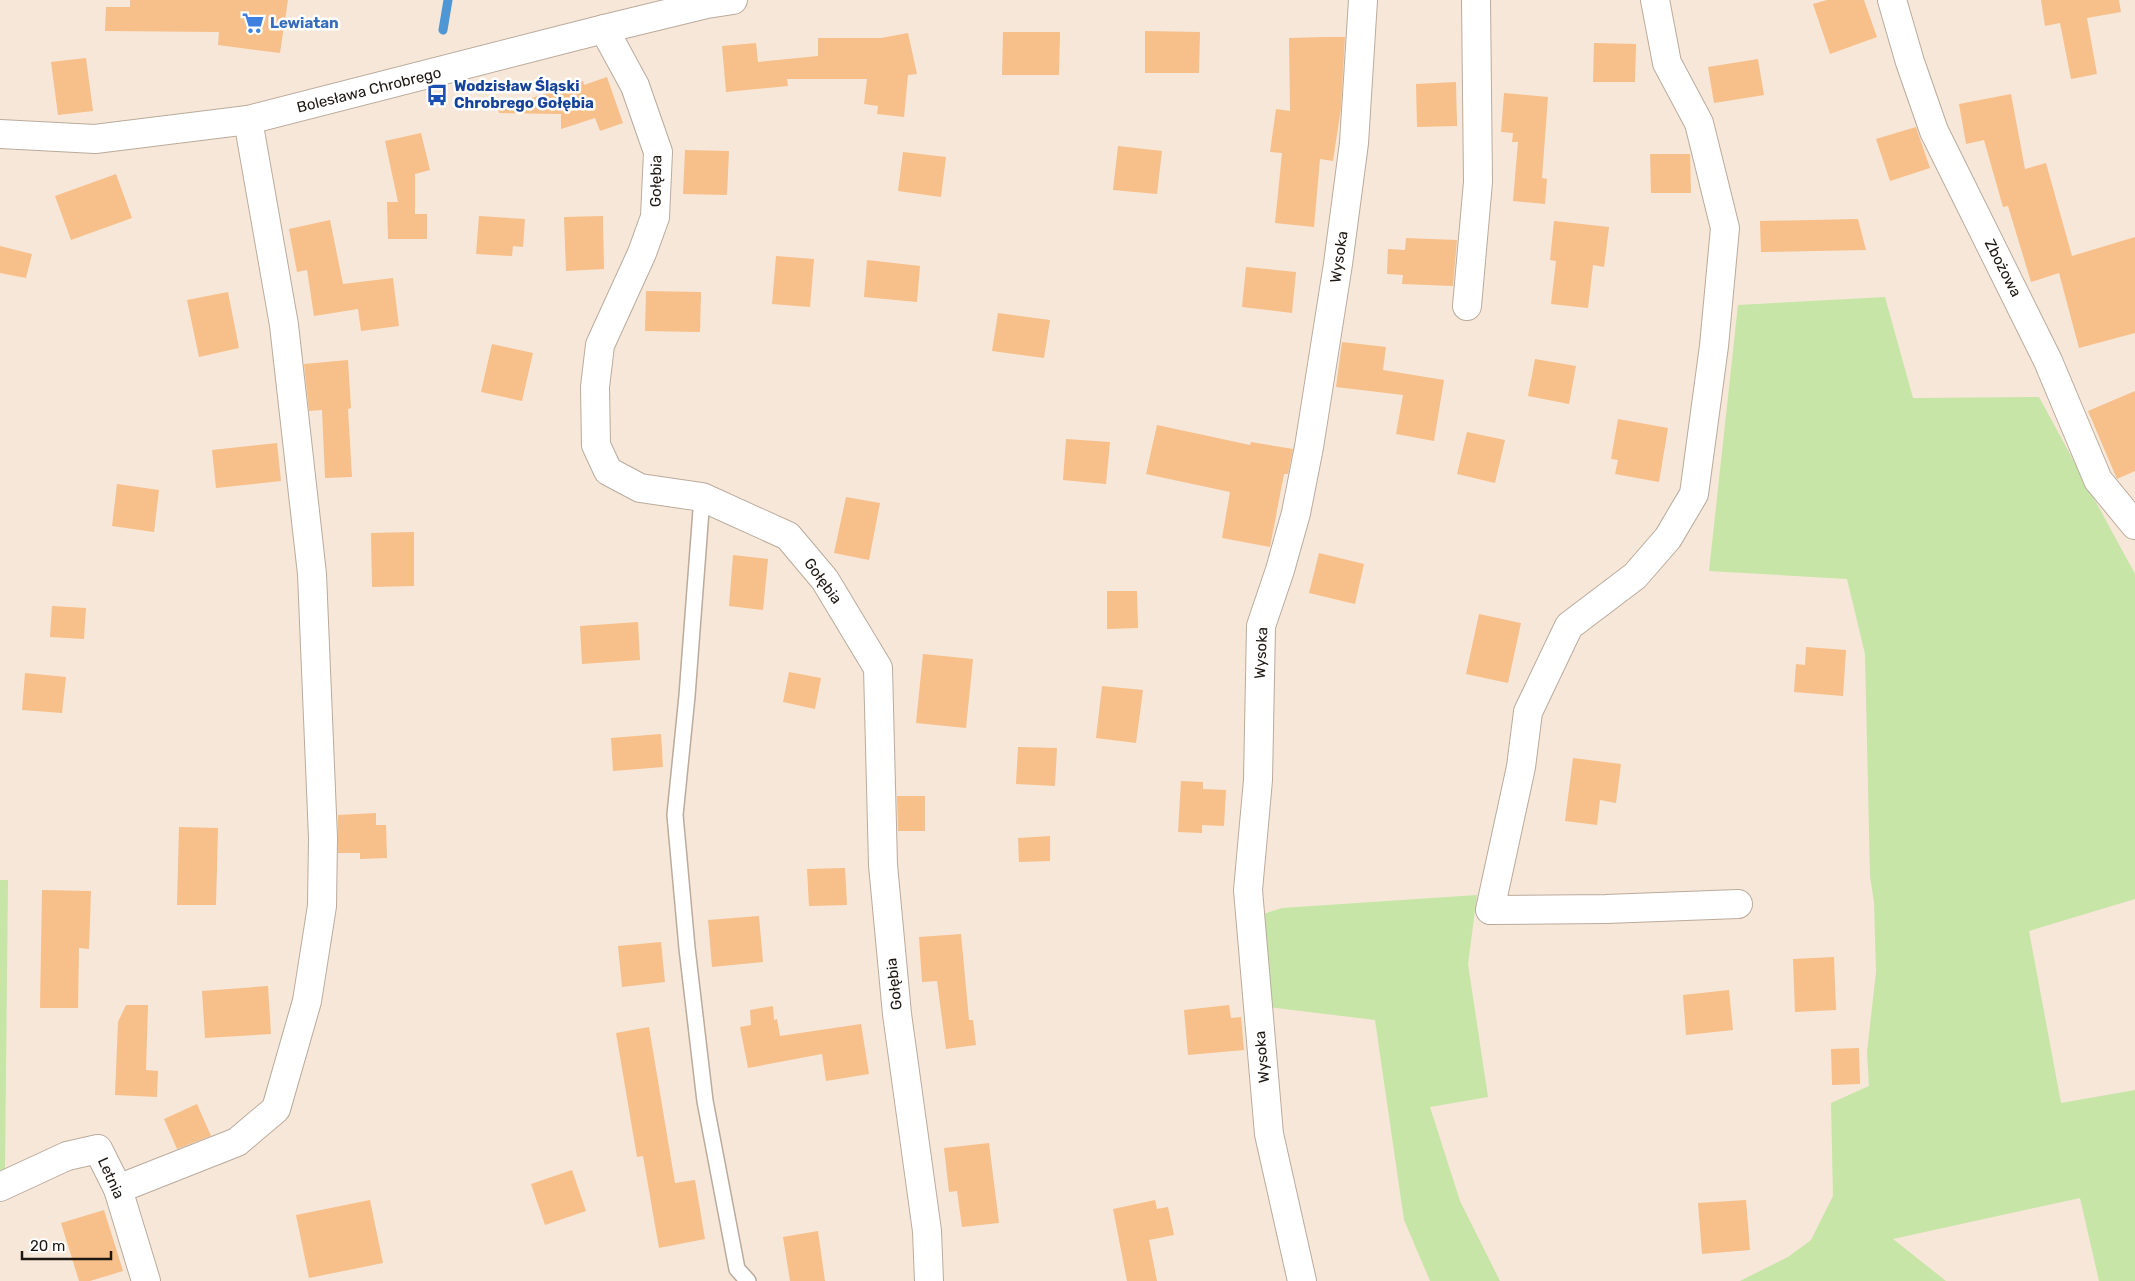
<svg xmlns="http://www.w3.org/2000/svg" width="2135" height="1281" font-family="Rubik,sans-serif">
	<rect width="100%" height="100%" fill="#f7e7d8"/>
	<g fill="#c6e5a7">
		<path d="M 1885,297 L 1913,398 L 2039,397 L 2135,574 L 2135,899 L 2029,931 L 2061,1103 L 2135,1090 L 2135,1281 L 2099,1281 L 2080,1198 L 1893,1239 L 1946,1281 L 1740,1281 L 1788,1257 L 1811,1240 L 1833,1196 L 1831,1103 L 1869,1086 L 1867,1052 L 1876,972 L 1874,902 L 1870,876 L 1865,654 L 1847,579 L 1709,571 L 1738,305 Z"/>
		<path d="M 0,880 L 8,880 L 5,1169 L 0,1171 Z"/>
		<path d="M 1477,895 L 1468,964 L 1488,1097 L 1430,1107 L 1460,1201 L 1500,1281 L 1430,1281 L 1404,1220 L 1375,1020 L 1243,1004 L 1238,922 L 1282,908 Z"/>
	</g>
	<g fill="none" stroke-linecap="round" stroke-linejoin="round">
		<path stroke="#4f96d5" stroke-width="9" d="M 443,30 L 448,0"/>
	</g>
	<g fill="#f7bf89">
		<path d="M 130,0 L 288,0 L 280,53 L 218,45 L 219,32 L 105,31 L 106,7 L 130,7 Z"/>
		<path d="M 1827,0 L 1864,0 L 1877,37 L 1830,54 L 1813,4 Z"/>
		<path d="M 2041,0 L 2119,0 L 2121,12 L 2087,18 L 2097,74 L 2071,79 L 2060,23 L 2045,26 Z"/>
		<path d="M 1145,31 L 1200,32 L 1199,73 L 1145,73 Z"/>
		<path d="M 1003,32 L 1060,32 L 1059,75 L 1002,75 Z"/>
		<path d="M 908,33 L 917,74 L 908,75 L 904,117 L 877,114 L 878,106 L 864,104 L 867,79 L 787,79 L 788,86 L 726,92 L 722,46 L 756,43 L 758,62 L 818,56 L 818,38 L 881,38 Z"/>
		<path d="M 1324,37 L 1345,37 L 1341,108 L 1333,161 L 1320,159 L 1314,227 L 1275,223 L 1282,153 L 1270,152 L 1276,109 L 1290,111 L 1289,38 Z"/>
		<path d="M 1594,43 L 1636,44 L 1635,82 L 1593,82 Z"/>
		<path d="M 86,58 L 93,111 L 58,115 L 51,62 Z"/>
		<path d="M 1758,59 L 1764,95 L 1714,103 L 1708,67 Z"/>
		<path d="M 607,77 L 623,123 L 600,131 L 595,118 L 561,129 L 561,114 L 499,113 L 498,109 L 583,81 L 584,85 Z"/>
		<path d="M 1456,82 L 1457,126 L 1417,127 L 1416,84 Z"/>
		<path d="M 1504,93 L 1548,97 L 1542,178 L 1547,179 L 1545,204 L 1513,201 L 1518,142 L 1512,142 L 1513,133 L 1501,132 Z"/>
		<path d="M 2011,94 L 2025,169 L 2046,163 L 2072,256 L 2135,237 L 2135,333 L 2079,348 L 2059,273 L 2031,282 L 2008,206 L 2003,207 L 1984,140 L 1966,144 L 1959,104 Z"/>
		<path d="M 1916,127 L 1930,168 L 1890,181 L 1876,139 Z"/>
		<path d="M 421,133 L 430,170 L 415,174 L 415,214 L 427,214 L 427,239 L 388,239 L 387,202 L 398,202 L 385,141 Z"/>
		<path d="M 1118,146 L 1162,151 L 1157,194 L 1113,190 Z"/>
		<path d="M 685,150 L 729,151 L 727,195 L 683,194 Z"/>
		<path d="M 903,152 L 946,157 L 941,197 L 898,191 Z"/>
		<path d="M 1650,154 L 1690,154 L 1691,193 L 1651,193 Z"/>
		<path d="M 116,174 L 132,218 L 71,240 L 55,196 Z"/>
		<path d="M 479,216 L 525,219 L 523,247 L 513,246 L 512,256 L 476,254 Z"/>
		<path d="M 603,216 L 604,269 L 566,271 L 564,217 Z"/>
		<path d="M 1858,219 L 1866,250 L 1761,252 L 1760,221 Z"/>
		<path d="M 330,220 L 343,284 L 393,278 L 399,326 L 361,331 L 358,309 L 314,316 L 307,270 L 297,272 L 289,229 Z"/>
		<path d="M 1554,221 L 1609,227 L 1604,267 L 1593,265 L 1588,308 L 1551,304 L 1556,261 L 1550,260 Z"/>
		<path d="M 1406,238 L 1457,240 L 1453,286 L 1402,284 L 1403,275 L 1387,274 L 1388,249 L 1405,250 Z"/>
		<path d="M 0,246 L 32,254 L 26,278 L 0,273 Z"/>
		<path d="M 776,256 L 814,259 L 810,307 L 772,304 Z"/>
		<path d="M 867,260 L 920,266 L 917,302 L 864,297 Z"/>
		<path d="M 1246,267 L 1296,272 L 1292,313 L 1242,307 Z"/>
		<path d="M 646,291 L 701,292 L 700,332 L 645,331 Z"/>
		<path d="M 228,292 L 239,348 L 199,357 L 187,300 Z"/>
		<path d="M 998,313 L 1050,320 L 1044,358 L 992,351 Z"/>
		<path d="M 1342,342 L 1386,347 L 1383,370 L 1444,380 L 1434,441 L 1396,434 L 1403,395 L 1336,387 Z"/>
		<path d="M 492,344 L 533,353 L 522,401 L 481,392 Z"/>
		<path d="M 1535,359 L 1576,366 L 1569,404 L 1528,396 Z"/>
		<path d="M 348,360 L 351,408 L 348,409 L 352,477 L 325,478 L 322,410 L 309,411 L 304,364 Z"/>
		<path d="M 2135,391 L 2135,471 L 2117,479 L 2088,411 Z"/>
		<path d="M 1618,419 L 1668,428 L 1659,482 L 1615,474 L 1618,460 L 1611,459 Z"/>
		<path d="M 1157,425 L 1250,445 L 1251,442 L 1293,449 L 1288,474 L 1284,474 L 1270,547 L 1222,538 L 1230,492 L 1146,474 Z"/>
		<path d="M 1467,432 L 1505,440 L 1495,483 L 1457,474 Z"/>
		<path d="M 1066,439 L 1110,442 L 1106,484 L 1063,480 Z"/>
		<path d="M 277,443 L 281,481 L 216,488 L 212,450 Z"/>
		<path d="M 117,484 L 159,490 L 154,532 L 112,526 Z"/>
		<path d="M 846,497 L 880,503 L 869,560 L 834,553 Z"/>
		<path d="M 414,532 L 414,586 L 372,587 L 371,533 Z"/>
		<path d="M 1319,553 L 1364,564 L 1355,604 L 1309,593 Z"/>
		<path d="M 733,555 L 768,559 L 763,610 L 729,606 Z"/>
		<path d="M 1107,591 L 1137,591 L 1138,628 L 1107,629 Z"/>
		<path d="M 52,606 L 86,608 L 84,639 L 50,637 Z"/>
		<path d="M 1479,614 L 1521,623 L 1508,683 L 1466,674 Z"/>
		<path d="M 638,622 L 640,660 L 582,664 L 580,626 Z"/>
		<path d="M 1806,647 L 1846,650 L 1843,696 L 1794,692 L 1796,664 L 1805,665 Z"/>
		<path d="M 923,654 L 973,659 L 966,728 L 916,723 Z"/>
		<path d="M 789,672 L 821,678 L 815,709 L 783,702 Z"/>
		<path d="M 25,673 L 66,677 L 62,713 L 22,710 Z"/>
		<path d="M 1102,686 L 1143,690 L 1136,743 L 1096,738 Z"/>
		<path d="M 661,734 L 663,767 L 613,771 L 611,738 Z"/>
		<path d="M 1018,747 L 1057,748 L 1055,786 L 1016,784 Z"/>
		<path d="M 1573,758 L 1621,764 L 1616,803 L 1600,800 L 1597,825 L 1565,821 Z"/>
		<path d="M 1181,781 L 1203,782 L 1203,789 L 1226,790 L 1224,826 L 1202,825 L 1202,833 L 1178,832 Z"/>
		<path d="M 897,796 L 925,796 L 925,831 L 898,831 Z"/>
		<path d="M 376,813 L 376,825 L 386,825 L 387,858 L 360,859 L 360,853 L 338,853 L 338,815 Z"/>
		<path d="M 179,827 L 218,828 L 216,905 L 177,905 Z"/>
		<path d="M 1050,836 L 1050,861 L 1019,862 L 1018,838 Z"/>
		<path d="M 845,868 L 847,905 L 809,906 L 807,869 Z"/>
		<path d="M 42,890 L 91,891 L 89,949 L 79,948 L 78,1008 L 40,1008 Z"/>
		<path d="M 759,916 L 763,962 L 712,967 L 708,920 Z"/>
		<path d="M 961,934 L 969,1020 L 973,1020 L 976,1045 L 946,1049 L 937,981 L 922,982 L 919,937 Z"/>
		<path d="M 661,942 L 665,982 L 622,987 L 618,946 Z"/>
		<path d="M 1834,957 L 1836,1010 L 1795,1012 L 1793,959 Z"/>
		<path d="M 268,986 L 271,1034 L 205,1038 L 202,991 Z"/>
		<path d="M 1729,990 L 1733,1030 L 1686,1035 L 1683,995 Z"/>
		<path d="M 126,1005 L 148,1005 L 146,1070 L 158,1071 L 157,1097 L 115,1095 L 118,1022 Z"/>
		<path d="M 1229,1005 L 1231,1018 L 1241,1017 L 1244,1050 L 1188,1055 L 1184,1010 Z"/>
		<path d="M 773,1006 L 774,1020 L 777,1019 L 780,1036 L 861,1024 L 869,1074 L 826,1081 L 822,1054 L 748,1068 L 740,1027 L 751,1025 L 750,1010 Z"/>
		<path d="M 649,1027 L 675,1183 L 695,1180 L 705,1239 L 659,1248 L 643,1156 L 637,1157 L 616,1033 Z"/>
		<path d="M 1859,1048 L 1860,1084 L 1832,1085 L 1831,1049 Z"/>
		<path d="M 197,1104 L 211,1136 L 177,1149 L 164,1119 Z"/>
		<path d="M 989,1143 L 999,1223 L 962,1227 L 957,1191 L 949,1192 L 944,1148 Z"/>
		<path d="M 572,1170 L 586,1211 L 545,1225 L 531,1184 Z"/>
		<path d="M 370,1200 L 383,1263 L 309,1278 L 296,1215 Z"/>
		<path d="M 1155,1200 L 1157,1209 L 1168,1207 L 1174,1235 L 1149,1240 L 1157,1281 L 1127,1281 L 1113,1209 Z"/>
		<path d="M 1746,1200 L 1750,1250 L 1702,1254 L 1698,1203 Z"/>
		<path d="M 104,1210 L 123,1271 L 90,1281 L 79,1281 L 61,1223 Z"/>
		<path d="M 818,1231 L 825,1281 L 790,1281 L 783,1237 Z"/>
	</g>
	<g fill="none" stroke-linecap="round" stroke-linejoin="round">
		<g stroke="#baab9d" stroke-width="18">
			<path id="lane" d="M 702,497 L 687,696 L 675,815 L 687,948 L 705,1101 L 737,1269 L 748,1281"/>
		</g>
		<g stroke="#baab9d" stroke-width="30">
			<g id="street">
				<path d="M 1655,0 L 1667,63 L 1699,123 L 1725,228 L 1714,346 L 1694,494 L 1668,538 L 1635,576 L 1569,626 L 1528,712 L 1521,767 L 1490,910 L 1606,909 L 1738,904"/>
				<path d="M 1892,0 L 1910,62 L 1934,131 L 2048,361 L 2098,480 L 2135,525"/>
				<path d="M 604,29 L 635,86 L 658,152 L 655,217 L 642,253 L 600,345 L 595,387 L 596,445 L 608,471 L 640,488 L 702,497 L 788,536 L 825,580 L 878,668 L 883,865 L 897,1014 L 927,1231 L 929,1281"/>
				<path d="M 1467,306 L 1478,182 L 1476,0"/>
				<path d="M 0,1187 L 67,1156 L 98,1149 L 118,1189 L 146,1281"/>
				<path d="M 118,1189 L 237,1142 L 276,1109 L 307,1001 L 322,906 L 323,838 L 312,574 L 284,325 L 248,120"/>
				<path d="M 1302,1281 L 1269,1134 L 1248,890 L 1258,780 L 1261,626 L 1280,570 L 1296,513 L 1309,447 L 1338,264 L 1354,143 L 1363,0"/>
			</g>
		</g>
		<g stroke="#baab9d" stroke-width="30">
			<path id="secondary" d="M 0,134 L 95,139 L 248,120 L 604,29 L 707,4 L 733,0"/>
		</g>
		<use href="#lane" stroke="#fff" stroke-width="15"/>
		<use href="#street" stroke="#fff" stroke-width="28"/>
		<use href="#secondary" stroke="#fff" stroke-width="28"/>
	</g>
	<defs>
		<g id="supermarket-bare" transform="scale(1.725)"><path d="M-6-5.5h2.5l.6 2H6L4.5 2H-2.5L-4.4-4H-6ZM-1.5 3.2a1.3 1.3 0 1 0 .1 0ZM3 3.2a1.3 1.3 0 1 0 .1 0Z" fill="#3f7fe0" stroke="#fff" stroke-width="2.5" paint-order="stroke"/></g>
		<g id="bus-bare" transform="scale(1.725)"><path d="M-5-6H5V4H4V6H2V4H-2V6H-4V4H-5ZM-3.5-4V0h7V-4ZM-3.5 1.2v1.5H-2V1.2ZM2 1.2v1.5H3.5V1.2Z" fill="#1a4fb4" stroke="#fff" stroke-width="2.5" paint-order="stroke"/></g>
	</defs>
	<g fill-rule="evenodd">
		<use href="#supermarket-bare" x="253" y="23"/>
		<use href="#bus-bare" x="437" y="95"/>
	</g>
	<g text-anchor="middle" stroke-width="5" stroke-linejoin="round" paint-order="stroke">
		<g font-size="15" font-weight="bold" fill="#366cbe" stroke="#fff" text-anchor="start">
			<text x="270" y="28">Lewiatan</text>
		</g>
		<g font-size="15" font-weight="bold" fill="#164399" stroke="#fff" text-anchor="start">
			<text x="454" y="91">Wodzisław Śląski<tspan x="454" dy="17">Chrobrego Gołębia</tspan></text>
		</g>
		<g font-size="15" fill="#1e1813" stroke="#fff">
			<text transform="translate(369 90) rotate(-14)" y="5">Bolesława Chrobrego</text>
			<text transform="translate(656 181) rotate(-89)" y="5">Gołębia</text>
			<text transform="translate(1339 257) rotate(-82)" y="5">Wysoka</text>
			<text transform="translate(2003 268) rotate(63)" y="5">Zbożowa</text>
			<text transform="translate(823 581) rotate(54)" y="5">Gołębia</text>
			<text transform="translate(1261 653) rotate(-87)" y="5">Wysoka</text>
			<text transform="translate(894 984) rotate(-96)" y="5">Gołębia</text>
			<text transform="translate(1262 1057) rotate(-95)" y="5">Wysoka</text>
			<text transform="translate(111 1178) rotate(66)" y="5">Letnia</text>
		</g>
	</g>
	<path d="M22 1251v8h89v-8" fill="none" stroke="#1e1813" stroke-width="2.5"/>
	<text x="30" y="1251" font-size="15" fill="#1e1813" stroke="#ffffff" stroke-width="4" paint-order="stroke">20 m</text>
</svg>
